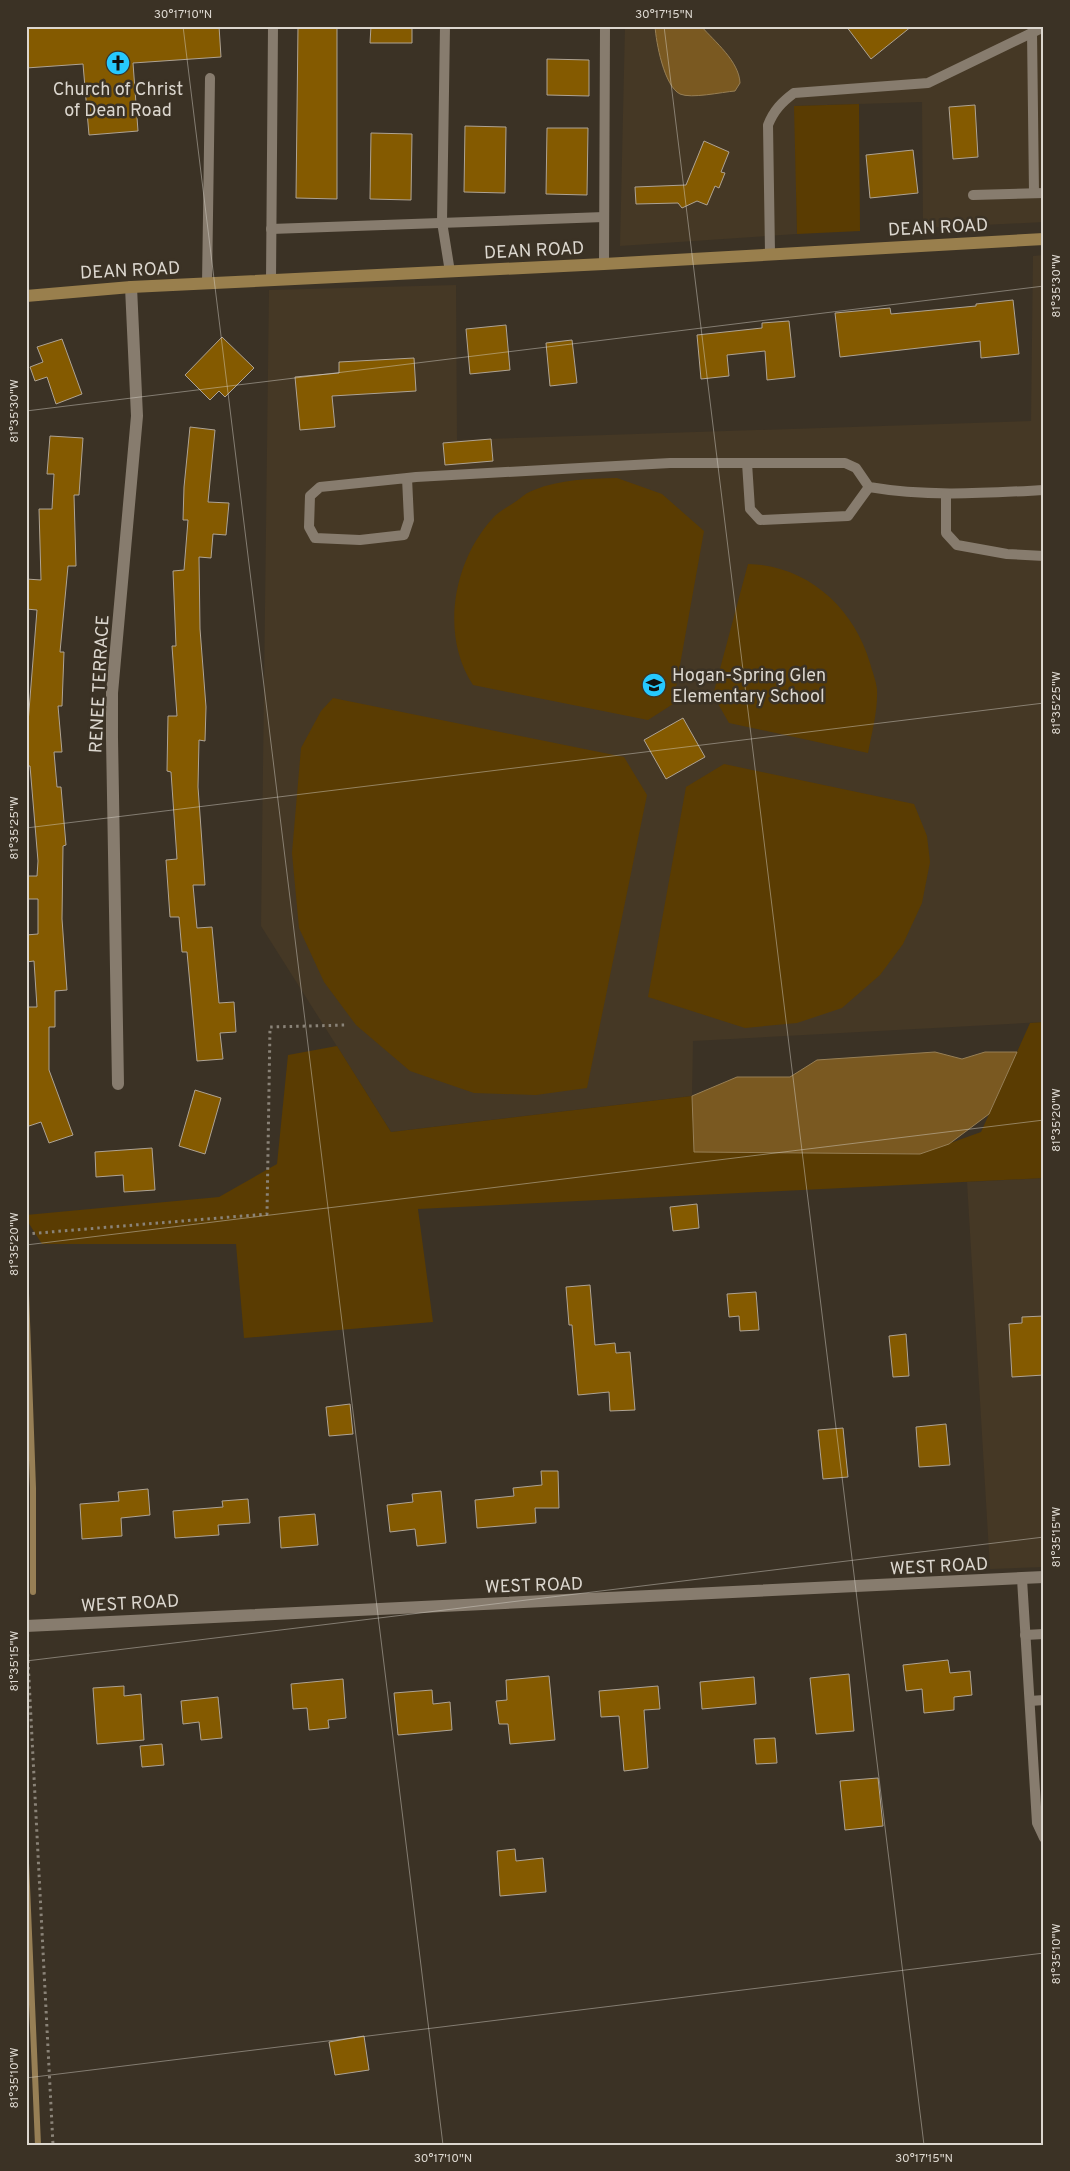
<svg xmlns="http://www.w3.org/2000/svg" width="1070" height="2171" font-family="Overpass,sans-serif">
	<rect width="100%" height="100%" fill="#3b3225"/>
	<g fill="#453825">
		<path d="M 625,26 L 1044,26 L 1044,222 L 923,228 L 922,102 L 795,106 L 797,234 L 620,246 Z"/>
		<path d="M 1044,255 L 1044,1022 L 693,1041 L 692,1096 L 391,1132 L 261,926 L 269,290 L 456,285 L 457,440 L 1031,421 L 1033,256 Z"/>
		<path d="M 1044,1178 L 1044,1567 L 990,1569 L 967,1182 Z"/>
	</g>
	<g fill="#5a3c02">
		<path d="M 859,104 L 860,231 L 797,234 L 794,106 Z"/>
		<path d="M 617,478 L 662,494 L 704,531 L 673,704 L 648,720 L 473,685 C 440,635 453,561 493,518 C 498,512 508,507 515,502 C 521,498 527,492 534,490 C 561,479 588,479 617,478 Z"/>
		<path d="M 748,564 C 807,565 854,608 870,663 C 872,671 876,680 877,689 C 878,710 872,732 868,753 L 729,723 L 713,695 Z"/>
		<path d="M 333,698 L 624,757 L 647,795 L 587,1088 L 536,1095 L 474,1093 L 410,1071 L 356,1025 L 324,982 L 299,928 L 292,853 L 301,748 L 321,711 Z"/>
		<path d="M 724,764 L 914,804 L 927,836 L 930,862 L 922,903 L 903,944 L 880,975 L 842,1008 L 797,1023 L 745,1028 L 648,997 L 686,787 Z"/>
		<path d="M 1044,1022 L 1044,1178 L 418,1209 L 433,1322 L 244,1338 L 236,1244 L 42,1244 L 26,1219 L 26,1215 L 219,1197 L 277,1164 L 288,1055 L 337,1046 L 391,1132 L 692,1096 L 694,1151 L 920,1154 L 981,1132 L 1030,1023 Z"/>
	</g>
	<g fill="#7a5921" stroke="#977f55">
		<path d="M 655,26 L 701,26 C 715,42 739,61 740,83 L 735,91 C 722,92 691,99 680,94 C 664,86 656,42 655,26 Z"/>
		<path d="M 935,1052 L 962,1059 L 985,1052 L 1017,1052 L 989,1114 L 949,1144 L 920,1154 L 694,1152 L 692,1096 L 737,1077 L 790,1077 L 817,1060 Z"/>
	</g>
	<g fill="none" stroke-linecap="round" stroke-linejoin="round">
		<g stroke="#977f55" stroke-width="6">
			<path d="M 26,1293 L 33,1488 L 33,1592"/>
			<path d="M 26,1863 L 38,2145"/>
		</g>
	</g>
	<g fill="#845a00" stroke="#aea394">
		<path d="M 59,26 L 219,26 L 221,57 L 133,63 L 138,131 L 89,135 L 83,64 L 26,68 L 26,28 Z"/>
		<path d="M 298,26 L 337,26 L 337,199 L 296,198 Z"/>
		<path d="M 371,26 L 412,26 L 412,43 L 370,43 Z"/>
		<path d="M 846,26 L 912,26 L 871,59 Z"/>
		<path d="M 547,59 L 589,60 L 589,96 L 547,95 Z"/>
		<path d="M 975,105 L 978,157 L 953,159 L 949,107 Z"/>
		<path d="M 465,126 L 506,127 L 505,193 L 464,192 Z"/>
		<path d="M 547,128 L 588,128 L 587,195 L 546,194 Z"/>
		<path d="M 371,133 L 412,134 L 411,200 L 370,199 Z"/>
		<path d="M 704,141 L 729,152 L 721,172 L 725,173 L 719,188 L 715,186 L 707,205 L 697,201 L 682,208 L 678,203 L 636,204 L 635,187 L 686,185 Z"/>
		<path d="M 913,150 L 918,193 L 870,198 L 866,155 Z"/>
		<path d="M 1013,300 L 1019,354 L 981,358 L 980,341 L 840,357 L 835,313 L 890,308 L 891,314 L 976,306 L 976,304 Z"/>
		<path d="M 789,321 L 795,377 L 767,380 L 765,351 L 727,355 L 729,376 L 701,379 L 697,335 L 762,328 L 762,323 Z"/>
		<path d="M 506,325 L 510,370 L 470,374 L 466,329 Z"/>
		<path d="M 222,337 L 254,368 L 225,397 L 219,391 L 210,400 L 185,375 Z"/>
		<path d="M 62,339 L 82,394 L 56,404 L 47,377 L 35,381 L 30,367 L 43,362 L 37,347 Z"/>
		<path d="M 572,340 L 577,383 L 550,386 L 546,343 Z"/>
		<path d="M 414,358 L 416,391 L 332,396 L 335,427 L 300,430 L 295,377 L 339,373 L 339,362 Z"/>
		<path d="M 190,427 L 215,430 L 208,502 L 229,503 L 226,535 L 213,534 L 211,558 L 199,557 L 200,629 L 206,707 L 205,741 L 199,740 L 198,787 L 205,885 L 193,885 L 197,928 L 212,927 L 219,1003 L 234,1002 L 236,1032 L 220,1033 L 223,1059 L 197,1061 L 187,952 L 182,952 L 179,917 L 170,917 L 166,860 L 177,859 L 171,772 L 167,771 L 168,716 L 177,716 L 172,646 L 176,646 L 173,571 L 184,570 L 188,520 L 183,520 L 184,487 Z"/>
		<path d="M 50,436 L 83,438 L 79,495 L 74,495 L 76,566 L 68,566 L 60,652 L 64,652 L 62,706 L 58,706 L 62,752 L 54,752 L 57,787 L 61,787 L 66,845 L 63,846 L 62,919 L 67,990 L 55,991 L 55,1027 L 49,1027 L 49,1070 L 73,1135 L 49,1143 L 41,1122 L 26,1127 L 26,1007 L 37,1007 L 34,961 L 26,962 L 26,935 L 38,934 L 38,899 L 26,899 L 26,876 L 37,876 L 38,861 L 30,766 L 26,766 L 26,723 L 28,723 L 37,610 L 26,609 L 26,579 L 41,580 L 39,509 L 52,509 L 54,474 L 47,474 Z"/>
		<path d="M 491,439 L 493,461 L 445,465 L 443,443 Z"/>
		<path d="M 683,718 L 705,757 L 666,779 L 644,740 Z"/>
		<path d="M 195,1090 L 221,1098 L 205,1154 L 179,1146 Z"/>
		<path d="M 152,1148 L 155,1190 L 124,1192 L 123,1175 L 96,1177 L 95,1152 Z"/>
		<path d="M 697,1204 L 699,1228 L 673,1231 L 670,1207 Z"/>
		<path d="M 590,1285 L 595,1345 L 615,1343 L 616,1353 L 630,1352 L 635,1410 L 610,1411 L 609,1392 L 578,1395 L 572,1325 L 569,1325 L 566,1287 Z"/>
		<path d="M 756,1292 L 759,1330 L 740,1331 L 739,1316 L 729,1317 L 727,1294 Z"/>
		<path d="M 1044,1316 L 1044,1375 L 1012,1377 L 1009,1324 L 1022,1323 L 1022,1317 Z"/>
		<path d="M 906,1334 L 909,1376 L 893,1377 L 889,1336 Z"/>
		<path d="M 350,1404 L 353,1434 L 329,1436 L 326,1407 Z"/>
		<path d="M 946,1424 L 950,1465 L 919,1467 L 916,1427 Z"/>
		<path d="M 843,1428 L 848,1477 L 823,1479 L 818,1430 Z"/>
		<path d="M 541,1471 L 558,1471 L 559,1508 L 535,1508 L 536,1523 L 477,1528 L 475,1500 L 514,1496 L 513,1488 L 542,1485 Z"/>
		<path d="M 148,1489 L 150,1515 L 121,1518 L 122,1536 L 82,1539 L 80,1504 L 119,1501 L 118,1492 Z"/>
		<path d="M 441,1491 L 446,1543 L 417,1546 L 415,1529 L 390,1532 L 387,1505 L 413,1502 L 412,1494 Z"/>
		<path d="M 248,1499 L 250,1523 L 218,1525 L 219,1535 L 175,1538 L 173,1511 L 223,1507 L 222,1501 Z"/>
		<path d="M 315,1514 L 318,1545 L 281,1548 L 279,1517 Z"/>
		<path d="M 948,1660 L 950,1673 L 970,1671 L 972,1695 L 954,1697 L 954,1710 L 924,1713 L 922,1689 L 906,1691 L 903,1665 Z"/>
		<path d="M 849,1674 L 854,1731 L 816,1734 L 810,1678 Z"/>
		<path d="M 549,1676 L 555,1740 L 510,1744 L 508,1724 L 499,1724 L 496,1701 L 507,1700 L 506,1680 Z"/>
		<path d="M 754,1677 L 756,1704 L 702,1709 L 700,1682 Z"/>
		<path d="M 343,1679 L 346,1718 L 328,1720 L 329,1728 L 309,1730 L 307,1708 L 293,1709 L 291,1684 Z"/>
		<path d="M 124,1686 L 124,1696 L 141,1694 L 144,1740 L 97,1744 L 93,1688 Z"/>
		<path d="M 658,1686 L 660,1709 L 644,1710 L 648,1768 L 624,1771 L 619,1716 L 601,1717 L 599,1691 Z"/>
		<path d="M 432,1690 L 433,1704 L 450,1702 L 452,1730 L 398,1735 L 394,1693 Z"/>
		<path d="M 218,1697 L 222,1738 L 201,1740 L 199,1722 L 183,1724 L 181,1701 Z"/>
		<path d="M 775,1738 L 777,1763 L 756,1764 L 754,1739 Z"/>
		<path d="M 162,1744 L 164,1765 L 142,1767 L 140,1746 Z"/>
		<path d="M 878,1778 L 883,1826 L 845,1830 L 840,1781 Z"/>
		<path d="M 515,1849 L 516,1861 L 543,1858 L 546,1892 L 500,1896 L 497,1851 Z"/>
		<path d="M 364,2036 L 369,2070 L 335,2075 L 329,2042 Z"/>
	</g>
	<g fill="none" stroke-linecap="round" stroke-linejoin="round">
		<g stroke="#8a8378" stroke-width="3" stroke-dasharray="2.5 4" stroke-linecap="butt">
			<path d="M 26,1234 L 267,1214 L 270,1027 L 346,1025"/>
			<path d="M 27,1641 L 53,2145"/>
		</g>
		<g stroke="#877c6e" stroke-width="10">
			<path d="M 445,26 L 442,222 L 450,272"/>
			<path d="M 1032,32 L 1034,193"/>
			<path d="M 973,195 L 1044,193"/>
			<path d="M 271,229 L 604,217"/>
			<path d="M 770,253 L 768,125 C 774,110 782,102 794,93 L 928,83 L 1044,27"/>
			<path d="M 604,264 L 605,26"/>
			<path d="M 271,281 L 273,26"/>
			<path d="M 207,284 L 210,78"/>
			<path d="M 747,463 L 750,509 L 760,520 L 848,516 L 869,487"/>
			<path d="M 407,478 L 409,520 L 404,535 L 360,540 L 315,538 L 309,527 L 310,496 L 320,487 L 407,478 L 416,477 L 670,463 L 845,463 L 856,468 L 869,487 C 927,497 985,493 1044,490"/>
			<path d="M 946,494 L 946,533 L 957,545 L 1007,554 L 1044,556"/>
			<path d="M 1022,1579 L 1037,1823 L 1044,1838"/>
			<path d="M 1025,1635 L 1044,1634"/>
			<path d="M 1030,1701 L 1044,1700"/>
		</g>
		<g stroke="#877c6e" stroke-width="12">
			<path d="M 118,1084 L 112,738 L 112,693 L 137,416 L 131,287"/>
			<path d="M 26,1626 L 1044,1577"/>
		</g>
		<path stroke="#997f4d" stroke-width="12" d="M 26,296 L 131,287 L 604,264 L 1044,239"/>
	</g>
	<path fill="none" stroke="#dcd7cf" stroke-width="1" stroke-opacity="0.45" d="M 183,26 L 443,2145M 664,26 L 924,2145M 26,411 L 1044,286M 26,828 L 1044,703M 26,1245 L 1044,1120M 26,1661 L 1044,1537M 26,2078 L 1044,1953"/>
	<defs>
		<g id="church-disc" transform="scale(1.25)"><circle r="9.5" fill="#26c9fe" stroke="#3b3225"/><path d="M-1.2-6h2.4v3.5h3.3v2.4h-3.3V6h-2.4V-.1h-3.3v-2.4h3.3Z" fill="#111"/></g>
		<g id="school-disc" transform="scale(1.25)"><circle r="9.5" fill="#26c9fe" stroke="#3b3225"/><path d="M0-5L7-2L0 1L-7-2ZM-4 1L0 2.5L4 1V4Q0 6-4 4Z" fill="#111"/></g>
	</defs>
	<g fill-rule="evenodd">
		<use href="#church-disc" x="118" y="63"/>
		<use href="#school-disc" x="654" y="685"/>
	</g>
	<g text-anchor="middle" stroke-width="5" stroke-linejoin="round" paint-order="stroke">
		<g font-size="18" fill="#dcd7cf" stroke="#3b3225">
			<text x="118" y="95">Church of Christ<tspan x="118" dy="21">of Dean Road</tspan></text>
			<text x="672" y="681" text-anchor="start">Hogan-Spring Glen<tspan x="672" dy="21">Elementary School</tspan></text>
		</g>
		<g font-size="18" fill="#dcd7cf" stroke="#3b3225">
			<text transform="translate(938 227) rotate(-3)" y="6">DEAN ROAD</text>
			<text transform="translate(534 250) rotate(-3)" y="6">DEAN ROAD</text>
			<text transform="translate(130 270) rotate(-3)" y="6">DEAN ROAD</text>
			<text transform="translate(99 684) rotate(-87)" y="6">RENEE TERRACE</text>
			<text transform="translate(939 1566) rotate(-3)" y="6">WEST ROAD</text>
			<text transform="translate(534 1585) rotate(-2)" y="6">WEST ROAD</text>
			<text transform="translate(130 1603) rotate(-3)" y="6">WEST ROAD</text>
		</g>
	</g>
	<rect width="1070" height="2171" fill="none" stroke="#3b3225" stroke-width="55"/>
	<rect x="28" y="28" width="1014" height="2116" fill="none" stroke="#dcd7cf" stroke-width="2"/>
	<g font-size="12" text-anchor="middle" fill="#dcd7cf">
		<text x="183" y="18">30°17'10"N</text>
		<text x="664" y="18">30°17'15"N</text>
		<text transform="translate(1056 286) rotate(-90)" y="4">81°35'30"W</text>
		<text transform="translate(14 411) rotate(-90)" y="4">81°35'30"W</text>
		<text transform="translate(1056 703) rotate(-90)" y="4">81°35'25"W</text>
		<text transform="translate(14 828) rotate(-90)" y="4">81°35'25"W</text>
		<text transform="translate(1056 1120) rotate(-90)" y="4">81°35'20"W</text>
		<text transform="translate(14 1244) rotate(-90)" y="4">81°35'20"W</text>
		<text transform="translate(1056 1537) rotate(-90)" y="4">81°35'15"W</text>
		<text transform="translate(14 1661) rotate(-90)" y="4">81°35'15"W</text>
		<text transform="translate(1056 1954) rotate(-90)" y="4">81°35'10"W</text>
		<text transform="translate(14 2078) rotate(-90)" y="4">81°35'10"W</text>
		<text x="443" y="2162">30°17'10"N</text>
		<text x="924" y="2162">30°17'15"N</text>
	</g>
</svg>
